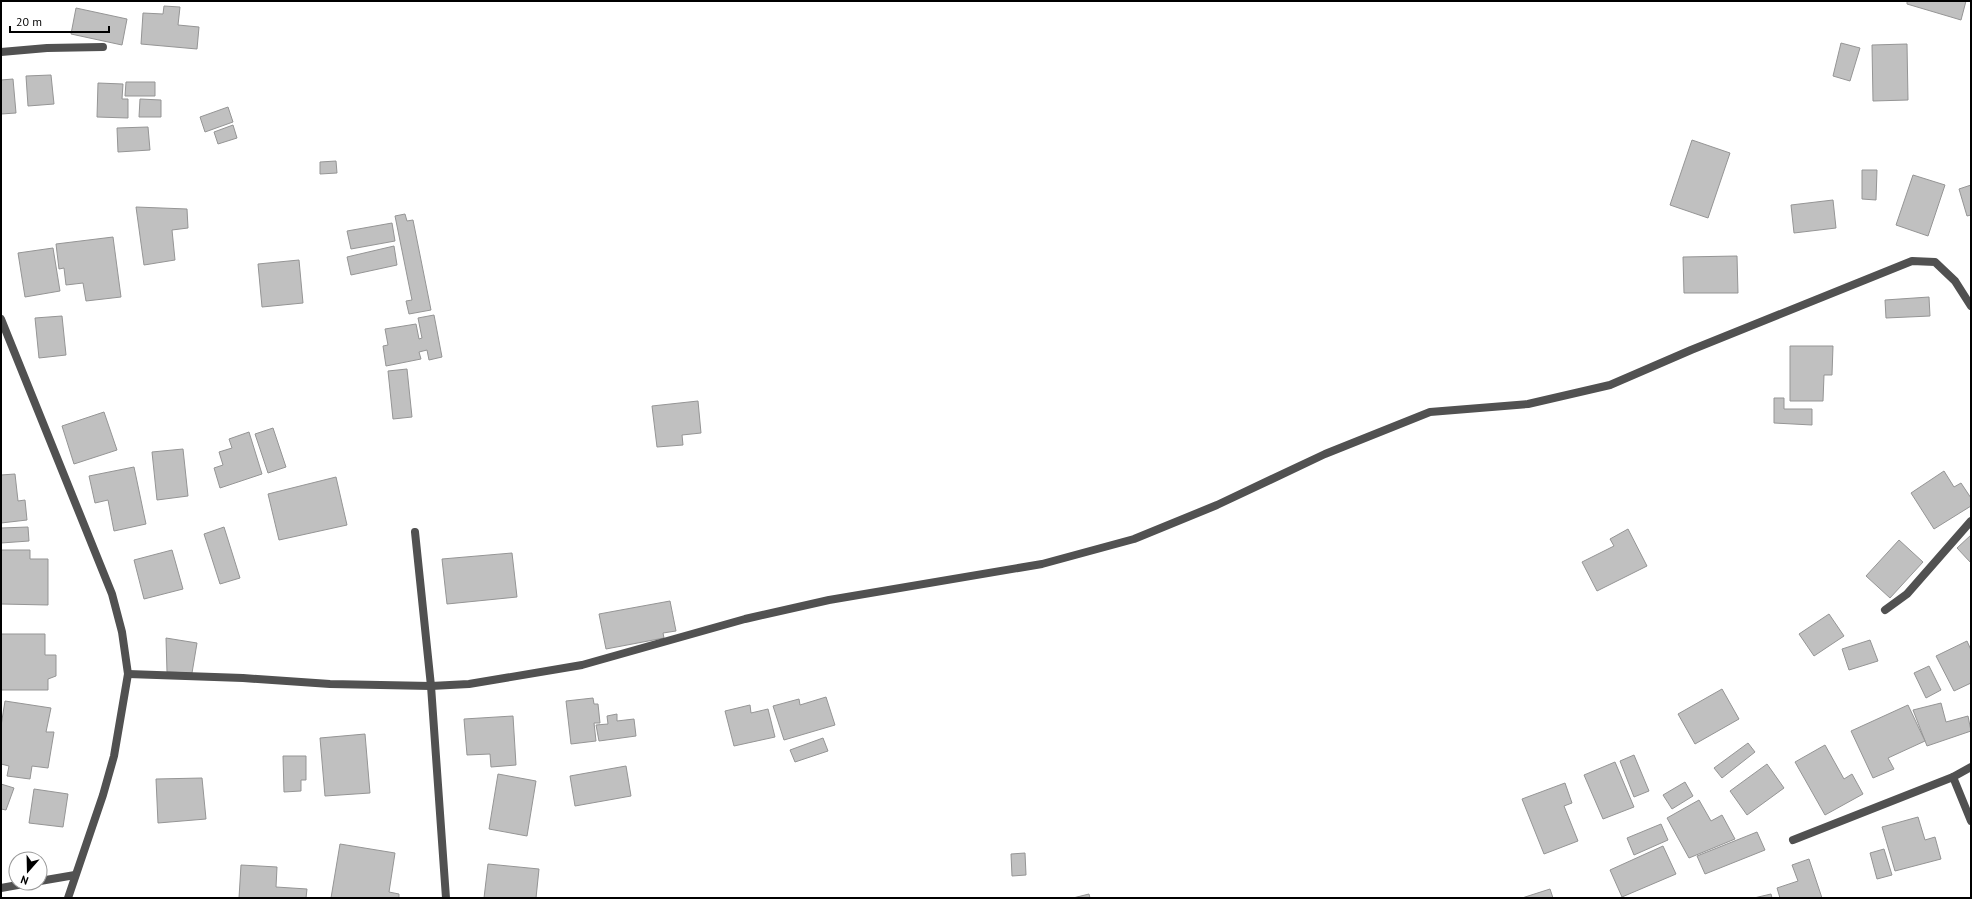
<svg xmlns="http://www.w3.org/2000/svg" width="1972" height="899" font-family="'PT Sans',sans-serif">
	<rect width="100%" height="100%" fill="#fff"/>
	<g fill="#c0c0c0" stroke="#959595">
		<path d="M 1907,1 L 1966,1 L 1961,20 L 1907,4 Z"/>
		<path d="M 164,6 L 180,7 L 178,25 L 199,27 L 197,49 L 141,44 L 143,13 L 163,14 Z"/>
		<path d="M 76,8 L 127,19 L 122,45 L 71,34 Z"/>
		<path d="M 1841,43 L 1860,48 L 1850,81 L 1833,76 Z"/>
		<path d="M 1907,44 L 1908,100 L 1873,101 L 1872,45 Z"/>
		<path d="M 51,75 L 54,104 L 28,106 L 26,76 Z"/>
		<path d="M 13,79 L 16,113 L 1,114 L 1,80 Z"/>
		<path d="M 126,82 L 155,82 L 155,96 L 125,96 Z"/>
		<path d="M 98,83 L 123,84 L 122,99 L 128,99 L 128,118 L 97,117 Z"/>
		<path d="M 140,99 L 161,100 L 161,117 L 139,117 Z"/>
		<path d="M 228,107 L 233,122 L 205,132 L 200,117 Z"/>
		<path d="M 233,125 L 237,138 L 218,144 L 214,132 Z"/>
		<path d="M 148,127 L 150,150 L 118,152 L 117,128 Z"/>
		<path d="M 1692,140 L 1730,153 L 1708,218 L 1670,205 Z"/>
		<path d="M 336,161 L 337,173 L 320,174 L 320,162 Z"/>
		<path d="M 1862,170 L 1877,170 L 1876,200 L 1862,199 Z"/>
		<path d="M 1913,175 L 1945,185 L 1928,236 L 1896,225 Z"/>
		<path d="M 1971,185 L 1971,215 L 1967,216 L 1959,189 Z"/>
		<path d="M 1833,200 L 1836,228 L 1794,233 L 1791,205 Z"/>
		<path d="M 136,207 L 187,209 L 188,228 L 172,230 L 175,260 L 144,265 Z"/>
		<path d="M 405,214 L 407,221 L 413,220 L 431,310 L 409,314 L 406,301 L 412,300 L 395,216 Z"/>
		<path d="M 392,223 L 395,241 L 351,249 L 347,231 Z"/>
		<path d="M 113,237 L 121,297 L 86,301 L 83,283 L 66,285 L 64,268 L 59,269 L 56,244 Z"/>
		<path d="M 394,246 L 397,265 L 351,275 L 347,257 Z"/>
		<path d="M 53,248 L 60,291 L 25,297 L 18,253 Z"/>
		<path d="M 1737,256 L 1738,293 L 1684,293 L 1683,257 Z"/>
		<path d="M 299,260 L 303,303 L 262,307 L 258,264 Z"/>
		<path d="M 1929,297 L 1930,316 L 1886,318 L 1885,300 Z"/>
		<path d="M 434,315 L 442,357 L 429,360 L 427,350 L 419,352 L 421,359 L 386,366 L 383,346 L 388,345 L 385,329 L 416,324 L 419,339 L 422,338 L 418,318 Z"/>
		<path d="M 62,316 L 66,355 L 39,358 L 35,318 Z"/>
		<path d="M 1790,346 L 1833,346 L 1832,375 L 1824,375 L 1823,401 L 1790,401 Z"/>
		<path d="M 407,369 L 412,417 L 393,419 L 388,371 Z"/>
		<path d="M 1774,398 L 1784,398 L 1784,409 L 1812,409 L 1812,425 L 1774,423 Z"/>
		<path d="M 698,401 L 701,433 L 682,435 L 683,445 L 657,447 L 652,406 Z"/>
		<path d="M 104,412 L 117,450 L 74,464 L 62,426 Z"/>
		<path d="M 273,428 L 286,467 L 268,473 L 255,434 Z"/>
		<path d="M 249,432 L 262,474 L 220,488 L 214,468 L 223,465 L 219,452 L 232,448 L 229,439 Z"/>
		<path d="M 183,449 L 188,496 L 157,500 L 152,452 Z"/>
		<path d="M 134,467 L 146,524 L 114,531 L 108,500 L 95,503 L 89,476 Z"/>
		<path d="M 1944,471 L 1954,487 L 1961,483 L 1971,498 L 1971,506 L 1934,529 L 1911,493 Z"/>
		<path d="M 15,474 L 18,501 L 25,500 L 27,520 L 1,523 L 1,475 Z"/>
		<path d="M 336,477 L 347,525 L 279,540 L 268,494 Z"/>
		<path d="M 28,527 L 29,541 L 1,543 L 1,528 Z"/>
		<path d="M 224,527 L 240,578 L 220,584 L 204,534 Z"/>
		<path d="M 1628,529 L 1647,566 L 1597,591 L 1582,562 L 1614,546 L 1610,539 Z"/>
		<path d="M 1971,535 L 1971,563 L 1957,548 Z"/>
		<path d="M 1899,540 L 1923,562 L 1890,598 L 1866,576 Z"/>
		<path d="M 1,550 L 30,550 L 30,559 L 48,559 L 48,605 L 1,604 Z"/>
		<path d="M 172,550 L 183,589 L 144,599 L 134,560 Z"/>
		<path d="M 512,553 L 517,597 L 447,604 L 442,559 Z"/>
		<path d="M 670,601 L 676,631 L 663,633 L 664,638 L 606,649 L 599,614 Z"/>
		<path d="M 1829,614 L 1844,636 L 1814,656 L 1799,634 Z"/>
		<path d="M 1,634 L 45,634 L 45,655 L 56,655 L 56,676 L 48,679 L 48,690 L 1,690 Z"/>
		<path d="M 166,638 L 197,643 L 192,673 L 167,672 Z"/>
		<path d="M 1870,640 L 1878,661 L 1849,670 L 1842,649 Z"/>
		<path d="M 1967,641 L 1971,650 L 1971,683 L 1954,691 L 1936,656 Z"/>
		<path d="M 1929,666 L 1941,690 L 1926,698 L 1914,673 Z"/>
		<path d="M 1722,689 L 1739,719 L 1695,744 L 1678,714 Z"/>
		<path d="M 826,697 L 835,725 L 784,740 L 773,706 L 799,699 L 800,705 Z"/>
		<path d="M 593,698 L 594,704 L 598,704 L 600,723 L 594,723 L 596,741 L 571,744 L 566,701 Z"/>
		<path d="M 5,701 L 51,708 L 46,732 L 54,732 L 48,768 L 32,766 L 30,779 L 7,776 L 9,766 L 1,764 L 1,726 Z"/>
		<path d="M 1941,703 L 1946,722 L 1968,716 L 1971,731 L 1927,746 L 1913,710 Z"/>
		<path d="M 750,705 L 751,713 L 768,709 L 775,737 L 734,746 L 725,711 Z"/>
		<path d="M 1908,705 L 1925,741 L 1888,758 L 1894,769 L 1873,778 L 1851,731 Z"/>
		<path d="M 617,714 L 617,721 L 634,719 L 636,736 L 599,741 L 596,725 L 608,724 L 607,716 Z"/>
		<path d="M 513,716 L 516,765 L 491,767 L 490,754 L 467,755 L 464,719 Z"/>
		<path d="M 365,734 L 370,793 L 325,796 L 320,738 Z"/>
		<path d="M 823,738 L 828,751 L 795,762 L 790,750 Z"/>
		<path d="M 1748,743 L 1755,752 L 1722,778 L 1714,768 Z"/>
		<path d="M 1825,745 L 1844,779 L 1852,774 L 1863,794 L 1825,815 L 1795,762 Z"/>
		<path d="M 1634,755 L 1649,791 L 1634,797 L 1620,761 Z"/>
		<path d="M 283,756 L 306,756 L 306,780 L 301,780 L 301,791 L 284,792 Z"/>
		<path d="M 1615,762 L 1634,807 L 1603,819 L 1584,775 Z"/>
		<path d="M 1767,764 L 1784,788 L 1747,815 L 1730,791 Z"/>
		<path d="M 626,766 L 631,796 L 575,806 L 570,776 Z"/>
		<path d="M 498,774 L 536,781 L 527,836 L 489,829 Z"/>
		<path d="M 202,778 L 206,819 L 158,823 L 156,779 Z"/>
		<path d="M 1685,782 L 1693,796 L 1672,809 L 1663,795 Z"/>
		<path d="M 1565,783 L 1572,803 L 1564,806 L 1578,841 L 1544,854 L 1522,799 Z"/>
		<path d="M 1,784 L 14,788 L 6,810 L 1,809 Z"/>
		<path d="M 34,789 L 68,794 L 63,827 L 29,823 Z"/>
		<path d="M 1699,800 L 1711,821 L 1722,815 L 1735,839 L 1689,858 L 1667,818 Z"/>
		<path d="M 1918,817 L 1925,840 L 1935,837 L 1941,859 L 1895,871 L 1882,827 Z"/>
		<path d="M 1661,824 L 1668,840 L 1634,855 L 1627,838 Z"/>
		<path d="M 1757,832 L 1765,850 L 1705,874 L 1697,856 Z"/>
		<path d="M 340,844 L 395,853 L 389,892 L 399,894 L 399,898 L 331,898 Z"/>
		<path d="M 1663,846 L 1676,874 L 1622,897 L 1610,870 Z"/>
		<path d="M 1884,849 L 1892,875 L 1877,879 L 1870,853 Z"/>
		<path d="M 1025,853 L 1026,875 L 1012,876 L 1011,854 Z"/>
		<path d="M 1809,859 L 1822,898 L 1780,898 L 1777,888 L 1798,881 L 1792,865 Z"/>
		<path d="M 488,864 L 539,869 L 536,898 L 484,898 Z"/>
		<path d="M 241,865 L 277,867 L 276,887 L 307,889 L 306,898 L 239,898 Z"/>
		<path d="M 1550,889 L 1553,898 L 1522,898 Z"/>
		<path d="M 1089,894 L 1090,898 L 1073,898 Z"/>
		<path d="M 1771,894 L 1772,898 L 1754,898 Z"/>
	</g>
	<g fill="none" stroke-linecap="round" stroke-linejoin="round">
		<g stroke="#515151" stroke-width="8">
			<path d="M 1,52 L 47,48 L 103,47"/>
			<path d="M 1,319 L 112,594 L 122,632 L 128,674 L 114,756 L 103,795 L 68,898"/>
			<path d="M 415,532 L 431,686 L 446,898"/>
			<path d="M 1885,610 L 1907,594 L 1971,521"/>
			<path d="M 128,674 L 243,678 L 330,684 L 431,686 L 469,684 L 582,665 L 745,619 L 829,600 L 1042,564 L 1134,539 L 1217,505 L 1325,454 L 1430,412 L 1528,404 L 1610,385 L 1691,350 L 1912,261 L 1935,262 L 1955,281 L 1971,306"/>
			<path d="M 1971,767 L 1953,777 L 1971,821"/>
			<path d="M 1793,840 L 1953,777"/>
			<path d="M 40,881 L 75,875"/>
			<path d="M 1,888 L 29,883"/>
		</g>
	</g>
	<rect width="1972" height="899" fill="none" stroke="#000000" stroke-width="4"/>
	<g transform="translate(28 871) rotate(200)"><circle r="19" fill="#ffffff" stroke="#999999"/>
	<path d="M0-3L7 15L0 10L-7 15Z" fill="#000000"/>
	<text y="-6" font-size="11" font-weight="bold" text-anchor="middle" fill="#000000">N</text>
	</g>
	<path d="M10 26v6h99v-6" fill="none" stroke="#000000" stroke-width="2"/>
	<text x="16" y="26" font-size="12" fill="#000000" stroke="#ffffff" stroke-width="3" paint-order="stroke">20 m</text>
</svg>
